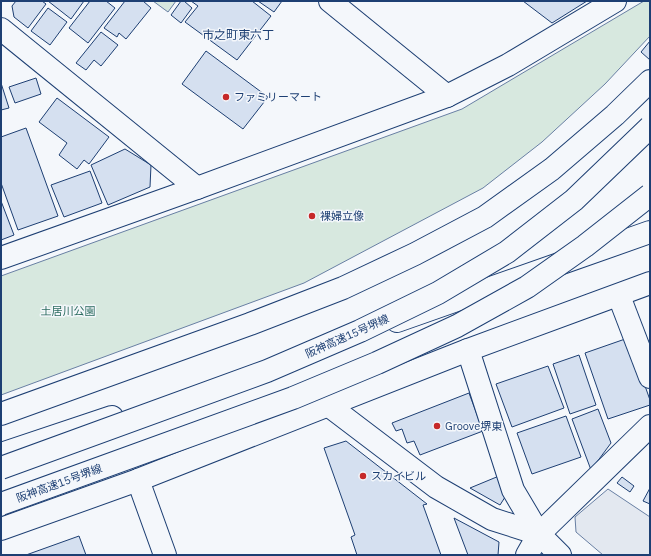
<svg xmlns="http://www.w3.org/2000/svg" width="651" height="556" font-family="'IBM Plex Sans','Noto Sans JP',sans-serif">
	<rect width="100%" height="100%" fill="#f4f7fb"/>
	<g fill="#d7e8df" stroke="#687fa3">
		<path d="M 153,1 L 176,1 L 168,12 Z"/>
		<path d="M 644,1 L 650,1 L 650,36 L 605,84 L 542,142 L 483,188 L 304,283 L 1,395 L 1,276 L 462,109 Z"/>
	</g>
	<path fill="#e3e8f0" stroke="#687fa3" d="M 608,489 L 650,517 L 650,555 L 603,555 L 576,532 L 575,517 Z"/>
	<g fill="#d5e0f0" stroke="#1d3f73">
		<path d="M 16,1 L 42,1 L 46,4 L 28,28 L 14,17 L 12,6 Z"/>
		<path d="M 48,1 L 84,1 L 71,19 Z"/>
		<path d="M 90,1 L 106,1 L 115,8 L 88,43 L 69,28 Z"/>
		<path d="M 125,1 L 143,1 L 151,8 L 126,39 L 119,33 L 117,37 L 104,28 Z"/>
		<path d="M 181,1 L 184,1 L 192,8 L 181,23 L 171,15 Z"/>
		<path d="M 191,1 L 252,1 L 271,16 L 237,60 L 185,22 L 198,6 Z"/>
		<path d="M 258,1 L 282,1 L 274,12 Z"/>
		<path d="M 523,1 L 587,1 L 552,23 Z"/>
		<path d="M 48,8 L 67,22 L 50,45 L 31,31 Z"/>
		<path d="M 101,32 L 118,45 L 101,66 L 94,60 L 86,70 L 76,63 Z"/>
		<path d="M 650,41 L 650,60 L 641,52 Z"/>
		<path d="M 206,51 L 268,97 L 243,129 L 182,84 Z"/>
		<path d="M 36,78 L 41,94 L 15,103 L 9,87 Z"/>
		<path d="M 1,83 L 9,108 L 1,110 Z"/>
		<path d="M 57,98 L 109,137 L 89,164 L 84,160 L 77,169 L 59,155 L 67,143 L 39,122 Z"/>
		<path d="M 26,128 L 58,216 L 18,230 L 1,183 L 1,137 Z"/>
		<path d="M 125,149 L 151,165 L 150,187 L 108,205 L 91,165 Z"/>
		<path d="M 90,171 L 102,203 L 64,217 L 51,185 Z"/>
		<path d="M 1,201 L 14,235 L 1,240 Z"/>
		<path d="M 628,338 L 650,400 L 650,405 L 608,419 L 585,353 Z"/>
		<path d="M 579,355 L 596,405 L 570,414 L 553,364 Z"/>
		<path d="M 548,366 L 564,408 L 512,427 L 496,384 Z"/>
		<path d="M 469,393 L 483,431 L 420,455 L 414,441 L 407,443 L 402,429 L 396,431 L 392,423 Z"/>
		<path d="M 598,409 L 611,443 L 591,470 L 572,419 Z"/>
		<path d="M 566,416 L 581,457 L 532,474 L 517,433 Z"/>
		<path d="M 346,441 L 427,504 L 423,505 L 441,555 L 357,555 L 351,537 L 355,535 L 324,448 Z"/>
		<path d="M 499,476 L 507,494 L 500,505 L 470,488 Z"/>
		<path d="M 622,477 L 634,486 L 630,492 L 617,483 Z"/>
		<path d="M 650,488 L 650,504 L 643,501 Z"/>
		<path d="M 454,518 L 499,542 L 498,555 L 468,555 Z"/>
		<path d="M 79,536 L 86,555 L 26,555 Z"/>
	</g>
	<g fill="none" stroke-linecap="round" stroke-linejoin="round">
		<g stroke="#1d3f73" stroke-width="24">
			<g id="minor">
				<path d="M 330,1 L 447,96"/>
				<path d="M 1,29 L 197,188 L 1,258"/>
				<path d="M 197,188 L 447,96 L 508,65 L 615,1"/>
				<path d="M 619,296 L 650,377"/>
				<path d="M 397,321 L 650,232"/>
				<path d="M 468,350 L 513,490 L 539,534 L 560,555"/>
				<path d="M 328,405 L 436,487 L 492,519 L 539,534"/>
				<path d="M 1,454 L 112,417"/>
				<path d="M 138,480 L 165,555"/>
				<path d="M 1,529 L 138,480 L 468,350 L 650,283"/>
				<path d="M 527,555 L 539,534 L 650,426"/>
			</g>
		</g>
		<g stroke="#1d3f73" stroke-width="24">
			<path id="highway" d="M 1,414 L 250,324 L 343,288 L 415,254 L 485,217 L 552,169 L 615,115 L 650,81"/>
		</g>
		<use href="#minor" stroke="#f4f7fb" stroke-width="22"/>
		<use href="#highway" stroke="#f4f7fb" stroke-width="22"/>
		<g stroke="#1d3f73" stroke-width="24" stroke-linecap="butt">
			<g id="highway-bridge">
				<path d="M 1,468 L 267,371 L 360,331 L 438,293 L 507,252 L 574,200 L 650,127"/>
				<path d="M 1,504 L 293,398 L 377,363 L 457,326 L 527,287 L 585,246 L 650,195"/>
			</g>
		</g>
		<use href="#highway-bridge" stroke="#f4f7fb" stroke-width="22"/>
	</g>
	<g fill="#c62828" stroke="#f4f7fb" stroke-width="1.5">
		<circle cx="226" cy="97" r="4"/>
		<circle cx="312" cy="216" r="4"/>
		<circle cx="437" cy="426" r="4"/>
		<circle cx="363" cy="476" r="4"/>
	</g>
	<g text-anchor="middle" stroke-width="3" stroke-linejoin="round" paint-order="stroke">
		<g font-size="11" fill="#1d3f73" stroke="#f4f7fb" text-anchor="start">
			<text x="234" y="101">ファミリーマート</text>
			<text x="320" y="220">裸婦立像</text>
			<text x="445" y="430">Groove堺東</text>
			<text x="371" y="480">スカイビル</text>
		</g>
		<g font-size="11" fill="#2c6c60" stroke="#f4f7fb">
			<text x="68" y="315">土居川公園</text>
		</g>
		<g font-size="11" fill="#1d3f73" stroke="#f4f7fb">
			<text transform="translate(347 336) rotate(-24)" y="4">阪神高速15号堺線</text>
			<text transform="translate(59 483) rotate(-20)" y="4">阪神高速15号堺線</text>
		</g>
		<g font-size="12" fill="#1d3f73" stroke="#f4f7fb">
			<text x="238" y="39">市之町東六丁</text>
		</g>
	</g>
	<rect width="651" height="556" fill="none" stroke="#1d3f73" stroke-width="4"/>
</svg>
